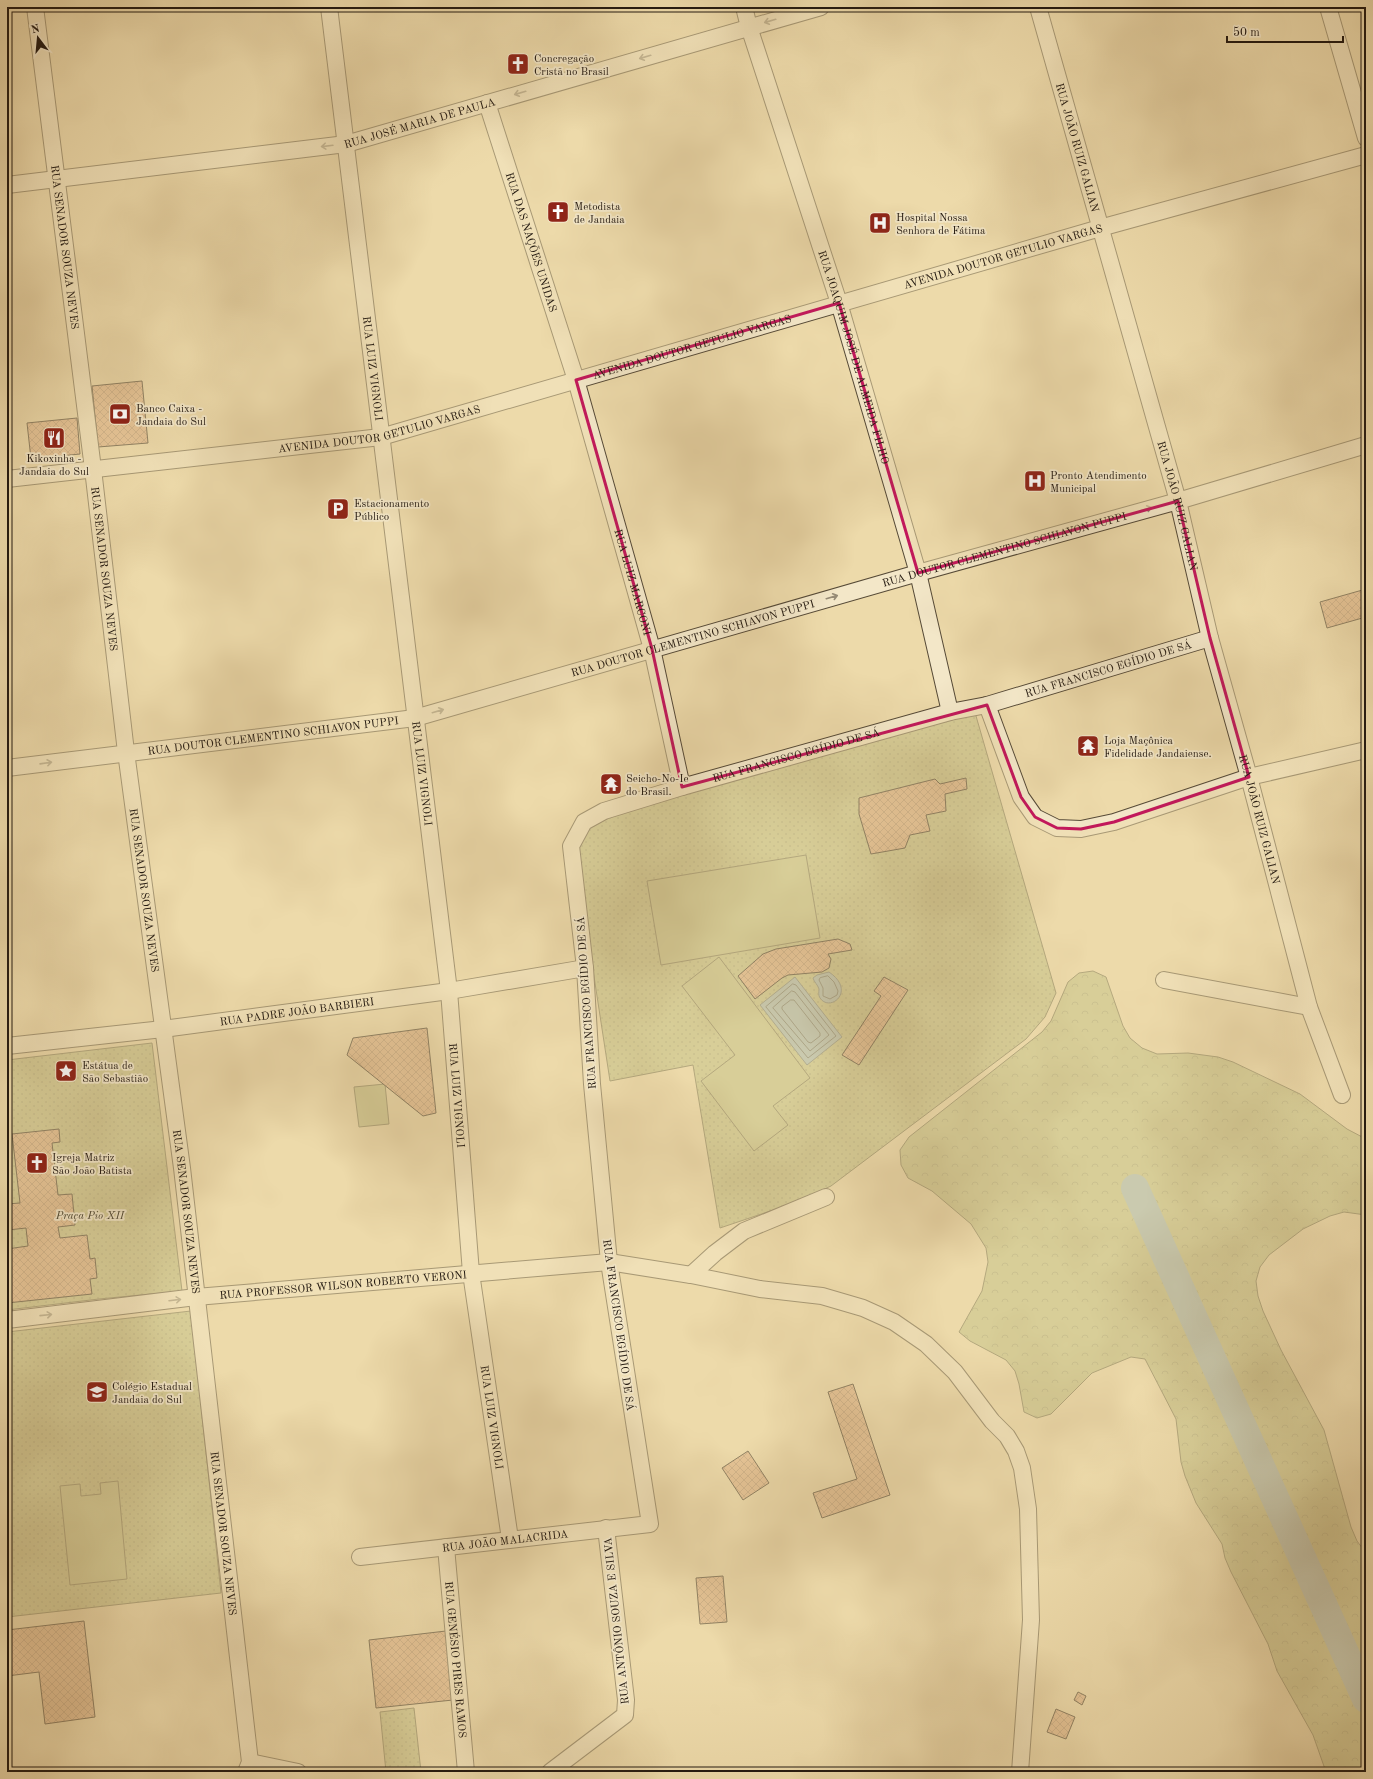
<svg xmlns="http://www.w3.org/2000/svg" width="1373" height="1779" font-family="'Old Standard TT',serif">
	<defs>
		<pattern id="grass-dots" width="8" height="8" patternUnits="userSpaceOnUse"><rect width="8" height="8" fill="#bebe84"/><path d="M2 2h.1M6 6h.1" fill="none" stroke="#a3a371" stroke-width="1.8" stroke-linecap="round"/></pattern>
		<pattern id="forest-crowns" width="20" height="18" patternUnits="userSpaceOnUse"><rect width="20" height="18" fill="#bebe84"/><path d="M2 6a3 3 0 1 1 6 0M12 15a3 3 0 1 1 6 0" fill="none" stroke="#a3a371"/></pattern>
		<pattern id="building-cross-hatch" width="8" height="8" patternUnits="userSpaceOnUse"><rect width="8" height="8" fill="#ddaa82"/><path d="M0 0l8 8M0 8l8-8" fill="none" stroke="#b38a69"/></pattern>
	</defs>
	<rect width="100%" height="100%" fill="#eddaaa"/>
	<filter id="stains"><feTurbulence type="fractalNoise" baseFrequency=".005" numOctaves="4"/><feColorMatrix values="0 0 0 0 .2 0 0 0 0 .09 0 0 0 0 .02 0 0 0 .5 -.17"/></filter>
	<radialGradient id="worn" r=".72"><stop offset=".6" stop-color="#630" stop-opacity="0"/><stop offset="1" stop-color="#630" stop-opacity=".3"/></radialGradient>
	<g fill="url(#grass-dots)" stroke="#716c4a">
		<path d="M 974,709 L 1056,993 L 1045,1017 L 1026,1039 L 831,1186 L 794,1203 L 720,1228 L 693,1065 L 610,1081 L 575,852 L 589,826 L 609,815 Z"/>
		<path d="M 152,1043 L 182,1291 L 99,1299 L 7,1310 L 7,1060 Z"/>
		<path d="M 191,1311 L 221,1593 L 7,1617 L 7,1332 Z"/>
		<path d="M 414,1708 L 421,1772 L 386,1772 L 380,1712 Z"/>
	</g>
	<path fill="url(#forest-crowns)" stroke="#716c4a" d="M 1093,971 L 1106,977 L 1123,1026 L 1130,1038 L 1142,1048 L 1157,1054 L 1188,1053 L 1218,1057 L 1233,1062 L 1300,1094 L 1347,1129 L 1366,1139 L 1366,1215 L 1344,1212 L 1330,1216 L 1303,1229 L 1269,1255 L 1260,1267 L 1256,1281 L 1258,1296 L 1263,1311 L 1281,1350 L 1324,1430 L 1351,1527 L 1357,1541 L 1366,1553 L 1366,1772 L 1326,1772 L 1313,1735 L 1277,1671 L 1268,1644 L 1231,1572 L 1225,1558 L 1222,1544 L 1196,1503 L 1185,1476 L 1181,1462 L 1176,1419 L 1145,1359 L 1131,1357 L 1092,1373 L 1051,1414 L 1037,1418 L 1024,1412 L 1019,1384 L 1015,1371 L 1006,1360 L 970,1341 L 959,1332 L 982,1291 L 988,1262 L 986,1248 L 971,1224 L 932,1191 L 908,1178 L 901,1165 L 900,1150 L 909,1137 L 1042,1032 L 1051,1021 L 1068,982 L 1079,973 Z"/>
	<g fill="#bebe84" stroke="#716c4a">
		<path d="M 806,855 L 820,938 L 661,965 L 647,881 Z"/>
		<path d="M 719,957 L 810,1078 L 773,1106 L 788,1125 L 754,1151 L 701,1081 L 735,1055 L 682,986 Z"/>
		<path d="M 385,1084 L 389,1124 L 359,1127 L 354,1087 Z"/>
		<path d="M 118,1481 L 127,1579 L 70,1585 L 60,1486 L 80,1484 L 81,1496 L 101,1494 L 100,1483 Z"/>
	</g>
	<g fill="#a0b7b5" stroke="#6e7873">
		<path d="M 829,972 C 857,991 830,1013 820,998 C 818,995 819,992 819,989 C 818,985 814,982 813,978 L 817,975 Z"/>
		<path d="M 795,977 L 842,1037 L 807,1065 L 760,1005 Z"/>
	</g>
	<g fill="none" stroke-linecap="round" stroke-linejoin="round">
		<g stroke="#626863" stroke-width="1">
			<path d="M 828,976 L 834,982 L 838,991 L 837,995 L 830,999 L 823,996 L 823,988 L 819,980 L 820,978 Z"/>
			<path d="M 793,984 L 796,985 L 836,1036 L 808,1058 L 766,1007 Z"/>
			<path d="M 792,991 L 795,992 L 829,1035 L 810,1051 L 773,1008 Z"/>
			<path d="M 791,1000 L 794,1000 L 820,1033 L 820,1036 L 811,1043 L 808,1042 L 782,1009 L 782,1007 Z"/>
		</g>
		<path stroke="#a0b7b5" stroke-width="28" d="M 1135,1188 L 1366,1699"/>
	</g>
	<g fill="url(#building-cross-hatch)" stroke="#241a11">
		<path d="M 142,381 L 148,443 L 98,447 L 92,386 Z"/>
		<path d="M 77,418 L 80,454 L 31,459 L 27,423 Z"/>
		<path d="M 1366,589 L 1366,617 L 1327,628 L 1320,602 Z"/>
		<path d="M 966,778 L 967,789 L 945,794 L 946,811 L 926,815 L 930,831 L 910,835 L 905,848 L 871,854 L 859,814 L 859,798 L 935,779 L 940,784 Z"/>
		<path d="M 838,939 L 850,944 L 852,950 L 828,954 L 831,959 L 829,968 L 822,972 L 788,975 L 782,978 L 755,999 L 738,976 L 763,954 L 776,949 Z"/>
		<path d="M 884,977 L 908,990 L 859,1065 L 842,1055 L 881,996 L 874,991 Z"/>
		<path d="M 427,1028 L 436,1113 L 423,1116 L 347,1055 L 353,1038 Z"/>
		<path d="M 59,1129 L 60,1142 L 52,1143 L 58,1195 L 72,1194 L 75,1225 L 58,1227 L 60,1238 L 87,1235 L 90,1259 L 95,1258 L 97,1278 L 90,1279 L 92,1294 L 7,1303 L 7,1249 L 28,1246 L 26,1228 L 8,1230 L 7,1204 L 20,1203 L 12,1134 Z"/>
		<path d="M 853,1384 L 890,1495 L 822,1518 L 813,1493 L 857,1479 L 828,1392 Z"/>
		<path d="M 748,1451 L 769,1483 L 743,1500 L 722,1468 Z"/>
		<path d="M 723,1576 L 727,1622 L 700,1624 L 696,1578 Z"/>
		<path d="M 84,1621 L 95,1717 L 45,1724 L 39,1672 L 7,1676 L 7,1630 Z"/>
		<path d="M 446,1631 L 453,1700 L 376,1708 L 369,1640 Z"/>
		<path d="M 1078,1692 L 1086,1696 L 1082,1705 L 1074,1700 Z"/>
		<path d="M 1056,1709 L 1075,1717 L 1066,1739 L 1047,1732 Z"/>
	</g>
	<g fill="none" stroke-linecap="round" stroke-linejoin="round">
		<g stroke="#564a37" stroke-width="18">
			<g id="minor">
				<path id="s1" d="M 35,7 L 93,469 L 126,752 L 182,1168 L 250,1762 L 246,1772"/>
				<path id="s2" d="M 329,7 L 449,991 L 471,1273 L 510,1539"/>
				<path id="s3" d="M 744,7 L 749,27 L 839,303 L 918,573 L 950,712"/>
				<path id="s4" d="M 1038,7 L 1178,501 L 1210,638 L 1249,777 L 1309,1007 L 1342,1095"/>
				<path d="M 1328,7 L 1366,138"/>
				<path id="s5" d="M 487,103 L 576,380 L 652,649 L 682,787"/>
				<path id="s6" d="M 7,185 L 346,144 L 821,7"/>
				<path id="s7" d="M 7,479 L 381,437 L 1100,228 L 1366,155"/>
				<path d="M 987,705 L 1021,797 L 1035,817 L 1057,828 L 1081,829 L 1114,822 L 1249,777 L 1366,750"/>
				<path id="s8" d="M 7,768 L 415,718 L 918,573 L 1178,501 L 1366,445"/>
				<path d="M 1164,980 L 1309,1007"/>
				<path id="s9" d="M 7,1046 L 163,1029 L 449,991 L 585,968"/>
				<path d="M 691,1275 L 715,1253 L 744,1231 L 826,1197"/>
				<path id="s10" d="M 7,1320 L 196,1297 L 609,1262 L 691,1275 L 760,1289 L 822,1296 L 863,1308 L 894,1322 L 926,1344 L 955,1372 L 992,1421 L 1007,1436 L 1016,1451 L 1022,1468 L 1028,1509 L 1031,1620 L 1020,1772"/>
				<path id="s11" d="M 446,1547 L 466,1772"/>
				<path id="s12" d="M 360,1557 L 650,1524 L 609,1262 L 592,1084 L 585,968 L 571,846 L 584,822 L 604,811 L 682,787 L 950,712 L 987,705 L 1210,638"/>
				<path d="M 250,1762 L 298,1772"/>
				<path d="M 550,1772 L 625,1715 L 626,1700 L 606,1528"/>
			</g>
		</g>
		<use href="#minor" stroke="#f3e7c8" stroke-width="16"/>
	</g>
	<defs><path id="oneway-shaft" d="M-6 0H5M1.5-3L5.5 0L1.5 3" fill="none" stroke-width="1.6" stroke-linecap="round" stroke-linejoin="round"/></defs>
	<g stroke="#968b76">
		<use href="#oneway-shaft" transform="translate(770 21) rotate(164)"/>
		<use href="#oneway-shaft" transform="translate(645 57) rotate(164)"/>
		<use href="#oneway-shaft" transform="translate(520 93) rotate(164)"/>
		<use href="#oneway-shaft" transform="translate(327 146) rotate(173)"/>
		<use href="#oneway-shaft" transform="translate(1146 509) rotate(-16)"/>
		<use href="#oneway-shaft" transform="translate(832 597) rotate(-16)"/>
		<use href="#oneway-shaft" transform="translate(438 711) rotate(-16)"/>
		<use href="#oneway-shaft" transform="translate(46 763) rotate(-8)"/>
		<use href="#oneway-shaft" transform="translate(175 1300) rotate(-7)"/>
		<use href="#oneway-shaft" transform="translate(46 1315) rotate(-6)"/>
	</g>
	<path d="M0 0H1373V1779H0ZM 839,303 L 918,573 L 1178,501 L 1210,638 L 1249,777 L 1114,822 L 1081,829 L 1057,828 L 1035,817 L 1021,797 L 987,705 L 682,787 L 652,649 L 576,380 Z" fill="#eddaaa" fill-opacity=".55" fill-rule="evenodd"/>
	<path fill="none" stroke="#c2185b" stroke-width="3" stroke-linejoin="round" d="M 839,303 L 918,573 L 1178,501 L 1210,638 L 1249,777 L 1114,822 L 1081,829 L 1057,828 L 1035,817 L 1021,797 L 987,705 L 682,787 L 652,649 L 576,380 Z"/>
	<defs>
		<g id="church-square" transform="scale(1.15)"><rect x="-9" y="-9" width="18" height="18" rx="4" fill="#8f2418" stroke="#f3e7c8"/><path d="M-1.2-6h2.4v3.5h3.3v2.4h-3.3V6h-2.4V-.1h-3.3v-2.4h3.3Z" fill="#fff"/></g>
		<g id="hospital-square" transform="scale(1.15)"><rect x="-9" y="-9" width="18" height="18" rx="4" fill="#8f2418" stroke="#f3e7c8"/><path d="M-5-5h3v3.5h4V-5h3V5h-3V1.5h-4V5h-3Z" fill="#fff"/></g>
		<g id="bank-square" transform="scale(1.15)"><rect x="-9" y="-9" width="18" height="18" rx="4" fill="#8f2418" stroke="#f3e7c8"/><path d="M-6-4H6V4H-6ZM0-2.3a2.3 2.3 0 1 0 0 4.6a2.3 2.3 0 1 0 0-4.6Z" fill="#fff"/></g>
		<g id="restaurant-square" transform="scale(1.15)"><rect x="-9" y="-9" width="18" height="18" rx="4" fill="#8f2418" stroke="#f3e7c8"/><path d="M-5-6h1v4h1v-4h1v4h1v-4h1v5L-1.5 .5V6h-2V.5L-5-1ZM5-6V6H3V1.5H1.5Q1.5-4 5-6Z" fill="#fff"/></g>
		<g id="parking-square" transform="scale(1.15)"><rect x="-9" y="-9" width="18" height="18" rx="4" fill="#8f2418" stroke="#f3e7c8"/><path d="M-3.5-5.5H1a3.5 3.5 0 0 1 0 7H-1V5.5H-3.5ZM-1-3.4V-.6H.8a1.4 1.4 0 0 0 0-2.8Z" fill="#fff"/></g>
		<g id="temple-square" transform="scale(1.15)"><rect x="-9" y="-9" width="18" height="18" rx="4" fill="#8f2418" stroke="#f3e7c8"/><path d="M0-6L5-2H3V0L6.5 2.5H4V6H1.5V3h-3V6H-4V2.5H-6.5L-3 0V-2H-5Z" fill="#fff"/></g>
		<g id="sight-square" transform="scale(1.15)"><rect x="-9" y="-9" width="18" height="18" rx="4" fill="#8f2418" stroke="#f3e7c8"/><path d="M0-6L1.8-2.2L6-1.7L2.9 1.2L3.7 5.4L0 3.3L-3.7 5.4L-2.9 1.2L-6-1.7L-1.8-2.2Z" fill="#fff"/></g>
		<g id="school-square" transform="scale(1.15)"><rect x="-9" y="-9" width="18" height="18" rx="4" fill="#8f2418" stroke="#f3e7c8"/><path d="M0-5L7-2L0 1L-7-2ZM-4 1L0 2.5L4 1V4Q0 6-4 4Z" fill="#fff"/></g>
	</defs>
	<g fill-rule="evenodd">
		<use href="#church-square" x="518" y="64"/>
		<use href="#church-square" x="558" y="212"/>
		<use href="#hospital-square" x="880" y="223"/>
		<use href="#bank-square" x="120" y="414"/>
		<use href="#restaurant-square" x="54" y="438"/>
		<use href="#hospital-square" x="1035" y="481"/>
		<use href="#parking-square" x="338" y="509"/>
		<use href="#temple-square" x="1088" y="746"/>
		<use href="#temple-square" x="611" y="784"/>
		<use href="#sight-square" x="66" y="1071"/>
		<use href="#church-square" x="37" y="1163"/>
		<use href="#school-square" x="97" y="1392"/>
	</g>
	<g text-anchor="middle" stroke-width="3.5" stroke-linejoin="round" paint-order="stroke">
		<g font-size="11" fill="#241a11" stroke="#f3e7c8" text-anchor="start">
			<text x="534" y="62">Concregação<tspan x="534" dy="13">Cristã no Brasil</tspan></text>
			<text x="574" y="210">Metodista<tspan x="574" dy="13">de Jandaia</tspan></text>
			<text x="896" y="221">Hospital Nossa<tspan x="896" dy="13">Senhora de Fátima</tspan></text>
			<text x="136" y="412">Banco Caixa -<tspan x="136" dy="13">Jandaia do Sul</tspan></text>
			<text x="54" y="462" text-anchor="middle">Kikoxinha -<tspan x="54" dy="13">Jandaia do Sul</tspan></text>
			<text x="1050" y="479">Pronto Atendimento<tspan x="1050" dy="13">Municipal</tspan></text>
			<text x="354" y="507">Estacionamento<tspan x="354" dy="13">Público</tspan></text>
			<text x="1104" y="744">Loja Maçônica<tspan x="1104" dy="13">Fidelidade Jandaiense.</tspan></text>
			<text x="626" y="782">Seicho-No-Ie<tspan x="626" dy="13">do Brasil.</tspan></text>
			<text x="82" y="1069">Estátua de<tspan x="82" dy="13">São Sebastião</tspan></text>
			<text x="52" y="1161">Igreja Matriz<tspan x="52" dy="13">São João Batista</tspan></text>
			<text x="112" y="1390">Colégio Estadual<tspan x="112" dy="13">Jandaia do Sul</tspan></text>
		</g>
		<g font-size="11" fill="#241a11" stroke="#f3e7c8">
			<text dy="4" stroke="none"><textPath href="#s6" startOffset="418">RUA JOSÉ MARIA DE PAULA</textPath></text>
			<text dy="4" stroke="none"><textPath href="#s4" startOffset="146">RUA JOÃO RUIZ GALIAN</textPath></text>
			<text dy="4" stroke="none"><textPath href="#s5" startOffset="146">RUA DAS NAÇÕES UNIDAS</textPath></text>
			<text dy="4" stroke="none"><textPath href="#s1" startOffset="242">RUA SENADOR SOUZA NEVES</textPath></text>
			<text dy="4" stroke="none"><textPath href="#s7" startOffset="1024">AVENIDA DOUTOR GETULIO VARGAS</textPath></text>
			<text dy="4" stroke="none"><textPath href="#s7" startOffset="700">AVENIDA DOUTOR GETULIO VARGAS</textPath></text>
			<text dy="4" stroke="none"><textPath href="#s3" startOffset="367">RUA JOAQUIM JOSÉ DE ALMEIDA FILHO</textPath></text>
			<text dy="4" stroke="none"><textPath href="#s2" startOffset="364">RUA LUIZ VIGNOLI</textPath></text>
			<text dy="4" stroke="none"><textPath href="#s7" startOffset="376">AVENIDA DOUTOR GETULIO VARGAS</textPath></text>
			<text dy="4" stroke="none"><textPath href="#s4" startOffset="518">RUA JOÃO RUIZ GALIAN</textPath></text>
			<text dy="4" stroke="none"><textPath href="#s8" startOffset="1024">RUA DOUTOR CLEMENTINO SCHIAVON PUPPI</textPath></text>
			<text dy="4" stroke="none"><textPath href="#s1" startOffset="566">RUA SENADOR SOUZA NEVES</textPath></text>
			<text dy="4" stroke="none"><textPath href="#s5" startOffset="501">RUA LUIZ MARCONI</textPath></text>
			<text dy="4" stroke="none"><textPath href="#s8" startOffset="700">RUA DOUTOR CLEMENTINO SCHIAVON PUPPI</textPath></text>
			<text dy="4" stroke="none"><textPath href="#s12" startOffset="1549">RUA FRANCISCO EGÍDIO DE SÁ</textPath></text>
			<text dy="4" stroke="none"><textPath href="#s8" startOffset="268">RUA DOUTOR CLEMENTINO SCHIAVON PUPPI</textPath></text>
			<text dy="4" stroke="none"><textPath href="#s12" startOffset="1225">RUA FRANCISCO EGÍDIO DE SÁ</textPath></text>
			<text dy="4" stroke="none"><textPath href="#s2" startOffset="772">RUA LUIZ VIGNOLI</textPath></text>
			<text dy="4" stroke="none"><textPath href="#s4" startOffset="842">RUA JOÃO RUIZ GALIAN</textPath></text>
			<text dy="4" stroke="none"><textPath href="#s1" startOffset="890">RUA SENADOR SOUZA NEVES</textPath></text>
			<text transform="translate(586 1003) rotate(-94)" y="4">RUA FRANCISCO EGÍDIO DE SÁ</text>
			<text dy="4" stroke="none"><textPath href="#s9" startOffset="292">RUA PADRE JOÃO BARBIERI</textPath></text>
			<text dy="4" stroke="none"><textPath href="#s2" startOffset="1096">RUA LUIZ VIGNOLI</textPath></text>
			<text dy="4" stroke="none"><textPath href="#s1" startOffset="1214">RUA SENADOR SOUZA NEVES</textPath></text>
			<text dy="4" stroke="none"><textPath href="#s10" startOffset="338">RUA PROFESSOR WILSON ROBERTO VERONI</textPath></text>
			<text transform="translate(619 1325) rotate(82)" y="4">RUA FRANCISCO EGÍDIO DE SÁ</text>
			<text dy="4" stroke="none"><textPath href="#s2" startOffset="1420">RUA LUIZ VIGNOLI</textPath></text>
			<text dy="4" stroke="none"><textPath href="#s1" startOffset="1538">RUA SENADOR SOUZA NEVES</textPath></text>
			<text dy="4" stroke="none"><textPath href="#s12" startOffset="146">RUA JOÃO MALACRIDA</textPath></text>
			<text transform="translate(616 1621) rotate(-96)" y="4">RUA ANTÔNIO SOUZA E SILVA</text>
			<text dy="4" stroke="none"><textPath href="#s11" startOffset="113">RUA GENÉSIO PIRES RAMOS</textPath></text>
		</g>
		<g font-size="11" font-style="italic" fill="#524b34" stroke="#f3e7c8">
			<text x="90" y="1219">Praça Pio XII</text>
		</g>
	</g>
	<rect width="1373" height="1779" fill="none" stroke="#eddaaa" stroke-width="24"/>
	<rect x="8" y="8" width="1357" height="1763" fill="none" stroke="#241a11" stroke-width="2"/>
	<rect x="12" y="12" width="1349" height="1755" fill="none" stroke="#241a11"/>
	<g transform="translate(38 38) rotate(344)" stroke="#f3e7c8" stroke-width="3" paint-order="stroke">
	<path d="M0-3L7 15L0 10L-7 15Z" fill="#241a11"/>
	<text y="-6" font-size="11" font-weight="bold" text-anchor="middle" fill="#241a11">N</text>
	</g>
	<path d="M1227 36v6h116v-6" fill="none" stroke="#241a11" stroke-width="2"/>
	<text x="1233" y="36" font-size="12" fill="#241a11" stroke="#f3e7c8" stroke-width="3" paint-order="stroke">50 m</text>
	<rect width="100%" height="100%" filter="url(#stains)"/>
	<rect width="100%" height="100%" fill="url(#worn)"/>
</svg>
